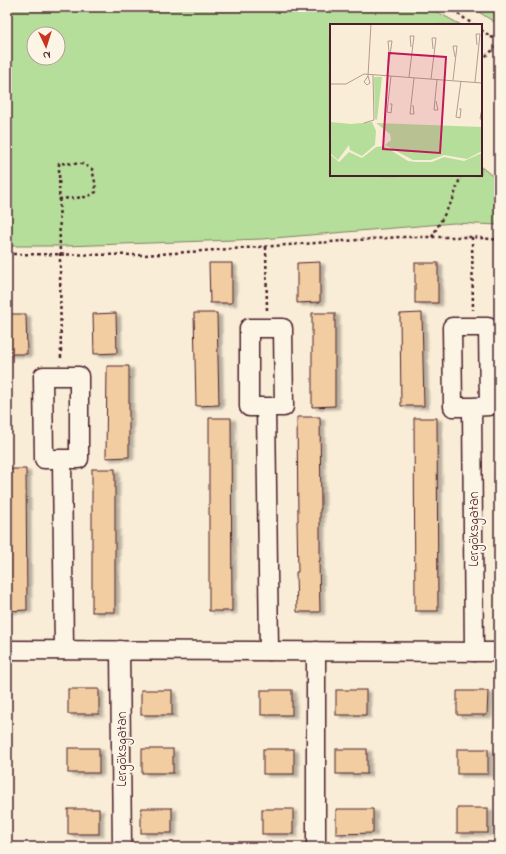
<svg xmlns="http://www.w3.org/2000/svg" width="506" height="854" font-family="'Indie Flower',sans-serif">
	<defs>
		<filter id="shadow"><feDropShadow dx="4.5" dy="2.5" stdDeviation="1" flood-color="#0004"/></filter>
	</defs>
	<rect width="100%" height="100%" fill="#faedd7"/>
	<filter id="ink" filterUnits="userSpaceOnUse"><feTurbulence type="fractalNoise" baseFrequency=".025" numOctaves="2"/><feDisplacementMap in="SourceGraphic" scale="8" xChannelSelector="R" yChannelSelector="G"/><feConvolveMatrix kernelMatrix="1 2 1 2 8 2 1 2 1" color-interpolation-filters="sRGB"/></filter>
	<g filter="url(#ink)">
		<g fill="#b5de9b" stroke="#807e63" fill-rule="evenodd">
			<path d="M 7,7 L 428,7 L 461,25 L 331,25 L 331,175 L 481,175 L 481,167 L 499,181 L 499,225 L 454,223 L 262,239 L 66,246 L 7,246 ZM 34,34 L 58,34 L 58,58 L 34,58 Z"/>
			<path d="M 471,7 L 499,7 L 499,25 Z"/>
		</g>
		<g fill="#f1cda1" stroke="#4a1f2b" filter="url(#shadow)">
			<path d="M 320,262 L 320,302 L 297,303 L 297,263 Z"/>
			<path d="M 209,263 L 232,263 L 232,303 L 210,303 Z"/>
			<rect x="415" y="263" width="23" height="40"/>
			<path d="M 116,313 L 117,353 L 94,354 L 93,314 Z"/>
			<path d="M 194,313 L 217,313 L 219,405 L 196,406 Z"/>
			<path d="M 312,313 L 335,313 L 335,406 L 312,407 Z"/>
			<path d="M 422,313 L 424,406 L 401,406 L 400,314 Z"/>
			<path d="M 7,314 L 26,314 L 27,354 L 7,354 Z"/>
			<path d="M 107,366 L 129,366 L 129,457 L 106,458 Z"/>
			<path d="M 297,417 L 320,417 L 321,509 L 320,509 L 320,561 L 319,561 L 320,612 L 297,612 L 296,572 L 298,572 L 297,521 L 298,521 Z"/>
			<path d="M 209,418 L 231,418 L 232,611 L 209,611 Z"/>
			<path d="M 414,418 L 437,418 L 438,611 L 415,611 Z"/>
			<path d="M 7,469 L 26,469 L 27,610 L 7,611 Z"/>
			<rect x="92" y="469" width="23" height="143"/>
			<rect x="68" y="689" width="31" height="25"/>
			<rect x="141" y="690" width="31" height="25"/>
			<rect x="261" y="690" width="31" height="25"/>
			<rect x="336" y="690" width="30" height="25"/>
			<path d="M 457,691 L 488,691 L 487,715 L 457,715 Z"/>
			<rect x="68" y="748" width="31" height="25"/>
			<rect x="142" y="749" width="31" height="24"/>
			<rect x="263" y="749" width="31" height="25"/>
			<rect x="336" y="749" width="31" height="25"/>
			<rect x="457" y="749" width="31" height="25"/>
			<rect x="141" y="808" width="31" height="25"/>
			<rect x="457" y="808" width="31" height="25"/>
			<rect x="68" y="809" width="31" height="25"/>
			<rect x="262" y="809" width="31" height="25"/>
			<path d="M 336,809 L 373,809 L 373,833 L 336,834 Z"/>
		</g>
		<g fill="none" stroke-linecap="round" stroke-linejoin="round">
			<g stroke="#4a1f2b" stroke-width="21">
				<g id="street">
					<path d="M 266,407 L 249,407 L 249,328 L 283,328 L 284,407 L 266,407 L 269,651"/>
					<path d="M 472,407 L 453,407 L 452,327 L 488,327 L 489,406 L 472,407 L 474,652"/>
					<path d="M 62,459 L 44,459 L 43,376 L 79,376 L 79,459 L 62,459 L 64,650"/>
					<path d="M 7,650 L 499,652"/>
					<path d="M 120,650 L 122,847"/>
					<path d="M 316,847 L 316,651"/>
				</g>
			</g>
			<g stroke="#4a1f2b" stroke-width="2.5" stroke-dasharray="3 3" stroke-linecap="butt">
				<path d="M 448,7 L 474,25"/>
				<path d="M 481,30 L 499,42"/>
				<path d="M 481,60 L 499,45"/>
				<path d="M 59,199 L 87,197 L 96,192 L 95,182 L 92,169 L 83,164 L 59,163 L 61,360"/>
				<path d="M 432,237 L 453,199 L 461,175"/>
				<path d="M 472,237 L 473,310"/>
				<path d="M 266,247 L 267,311"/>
				<path d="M 7,254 L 145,255 L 401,237 L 472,237 L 499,240"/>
			</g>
			<use href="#street" stroke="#fcf5e5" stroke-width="18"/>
		</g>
	</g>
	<g text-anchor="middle" stroke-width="4" stroke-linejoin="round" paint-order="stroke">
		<g font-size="14" fill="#4a1f2b" stroke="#fcf5e5">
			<text transform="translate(473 529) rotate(-90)" y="5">Lergöksgatan</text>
			<text transform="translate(121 749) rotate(-90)" y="5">Lergöksgatan</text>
		</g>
	</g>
	<g transform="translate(330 24)">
		<rect width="152" height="152" fill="#faedd7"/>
		<path d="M 44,53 L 52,53 L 47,96 L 45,95 ZM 0,98 L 21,100 L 42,98 L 46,107 L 45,121 L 32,132 L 20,126 L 19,121 L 8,136 L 0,129 ZM 46,99 L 152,103 L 152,127 L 137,135 L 114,131 L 101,136 L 83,136 L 55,121 L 61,116 L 60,110 ZM 54,122 L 78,137 L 86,138 L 102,138 L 114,133 L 134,137 L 152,129 L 152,152 L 0,152 L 0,130 L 9,138 L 19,128 L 32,134 L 46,123 Z" fill="#b5de9b"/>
		<path fill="none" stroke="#b49b92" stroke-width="1" d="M 38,52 L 40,59 L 37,61 L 34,58 L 38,52 L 41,0M 57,52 L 62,17 L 58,17 L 59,28M 79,53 L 84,12 L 80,12 L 81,23M 101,55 L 106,14 L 102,14 L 103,25M 123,56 L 127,22 L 123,22 L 125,33M 145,58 L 150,10 L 146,10 L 147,21M 0,60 L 16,60 L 34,50 L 152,59M 106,77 L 108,86 L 104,86 L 107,55M 60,80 L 62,80 L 61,89 L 57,88 L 61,52M 83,81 L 84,90 L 80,90 L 84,54M 152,84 L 150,95 L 152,95M 129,85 L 131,85 L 130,94 L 126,93 L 131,57M 34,99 L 44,96 L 43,51"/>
		<path fill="#c2185b" fill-opacity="0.15" stroke="#c2185b" stroke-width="2" d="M 59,29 L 116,33 L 110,129 L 53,125 Z"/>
		<rect width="152" height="152" fill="none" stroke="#4a1f2b" stroke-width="2"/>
	</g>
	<rect width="506" height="854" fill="none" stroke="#fcf5e5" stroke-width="24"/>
	<rect x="12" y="12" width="482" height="830" fill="none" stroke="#4a1f2b" stroke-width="1.5" filter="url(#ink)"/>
	<g transform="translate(46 46) rotate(176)"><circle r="19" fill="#fcf5e5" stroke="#b59f9b"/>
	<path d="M0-3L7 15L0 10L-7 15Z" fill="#c8321e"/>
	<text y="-6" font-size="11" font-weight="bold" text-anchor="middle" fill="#4a1f2b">N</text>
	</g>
</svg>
